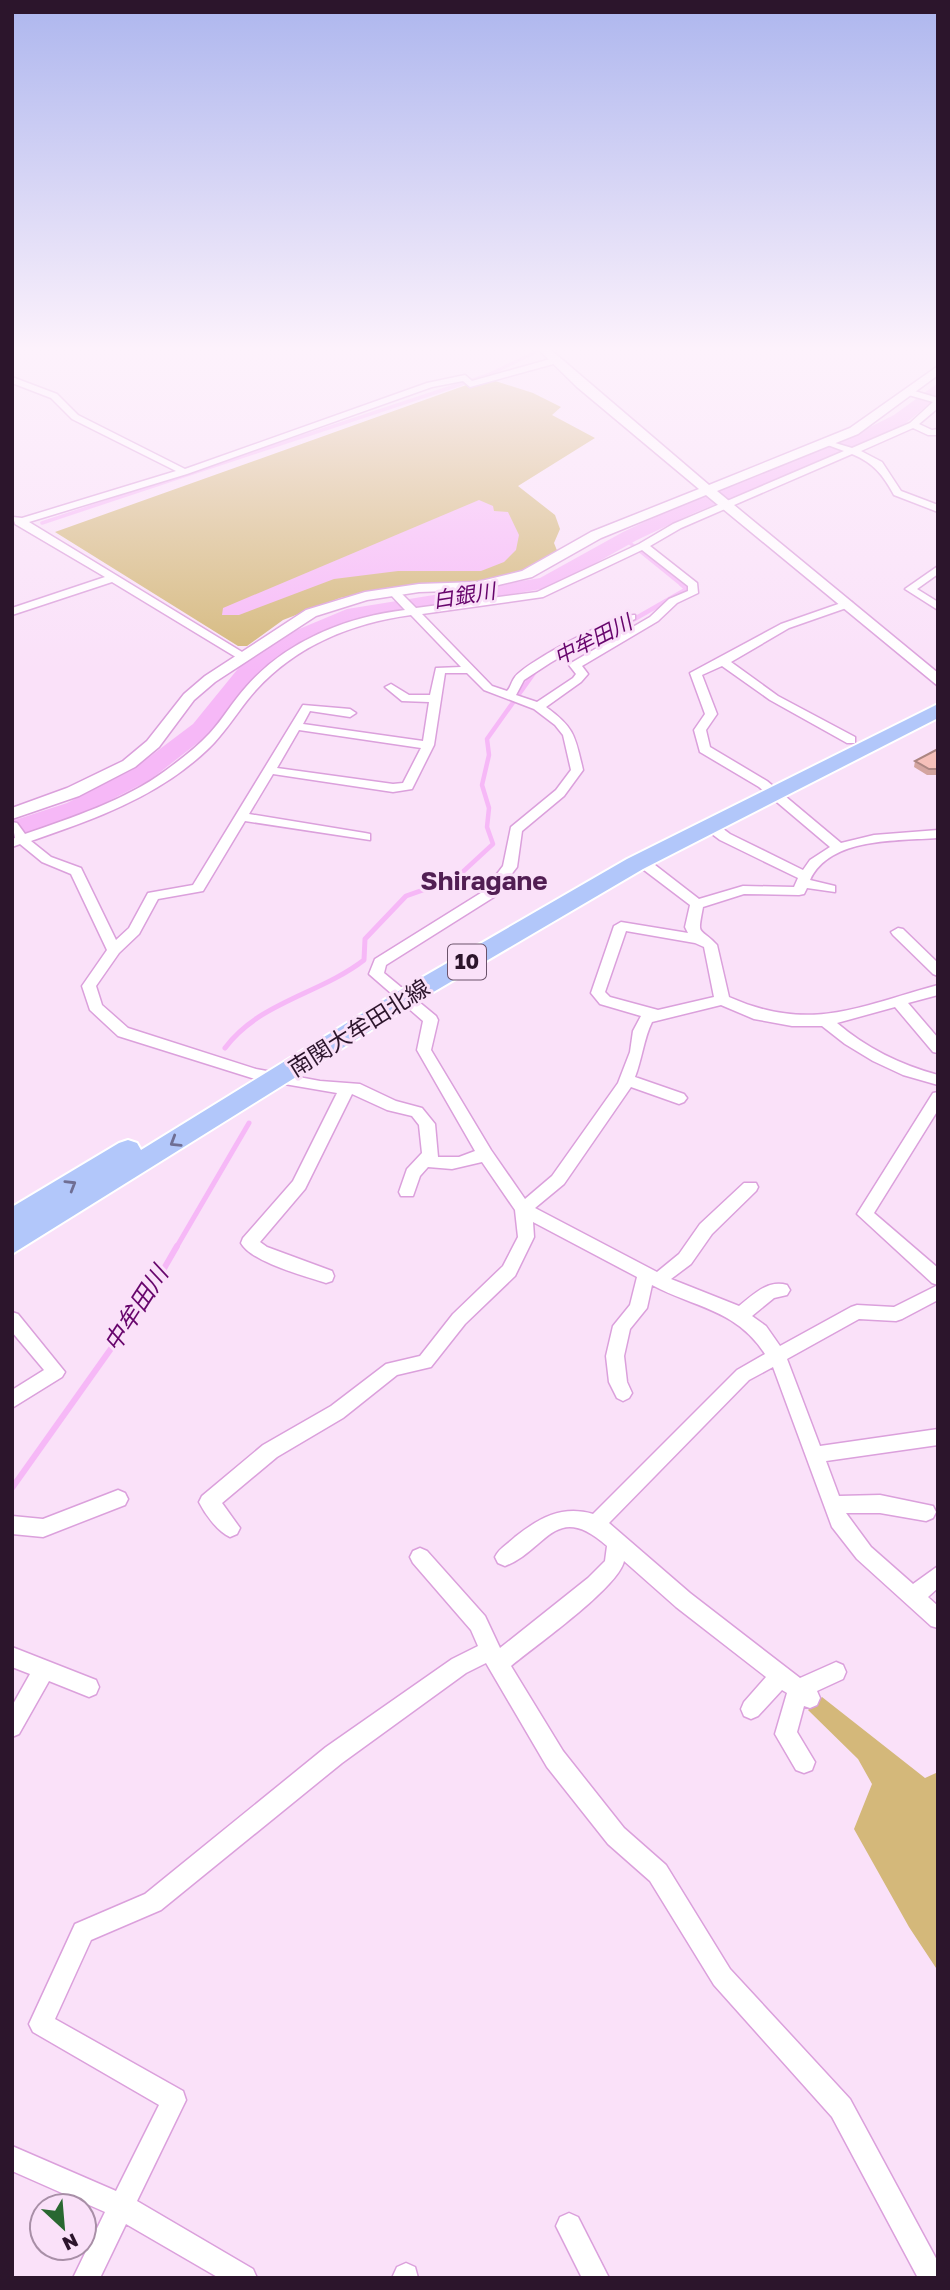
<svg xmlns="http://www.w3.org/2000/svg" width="950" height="2290" font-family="'Golos Text','Noto Sans JP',sans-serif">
	<rect width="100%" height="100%" fill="#fae1f9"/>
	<g fill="#d4b87a">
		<path d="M 486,378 L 533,393 L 561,407 L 552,415 L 595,438 L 518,486 L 555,515 L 560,529 L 554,543 L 558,553 L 518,573 L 470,584 L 391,587 L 340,598 L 283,620 L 247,646 L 238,646 L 55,532 Z"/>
		<path d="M 822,1697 L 925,1778 L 936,1773 L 938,1775 L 938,1971 L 909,1927 L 854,1829 L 872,1784 L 858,1759 L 808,1710 Z"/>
	</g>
	<path fill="#f6b8f7" d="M 479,500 L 493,506 L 494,511 L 508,512 L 519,535 L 516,550 L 504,562 L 481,571 L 398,571 L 334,579 L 239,615 L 222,615 L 223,608 Z"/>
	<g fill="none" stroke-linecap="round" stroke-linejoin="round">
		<g stroke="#f6b8f7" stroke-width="3.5">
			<path d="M 42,523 L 488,375 L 540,350"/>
			<path d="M 625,539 L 683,586"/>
		</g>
		<g stroke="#f6b8f7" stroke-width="4.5">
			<path d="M 631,621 L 687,589 L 681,584"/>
			<path d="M 583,643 L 603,633"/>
			<path d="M 455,879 L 493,844 L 487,827 L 489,808 L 482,785 L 489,755 L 487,739 L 534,673"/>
		</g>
		<g stroke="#f6b8f7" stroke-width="5">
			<path d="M 225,1048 C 259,1002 320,994 364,960 L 365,939 L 406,896 L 457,878"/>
			<path d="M 176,1248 L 249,1123"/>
		</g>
		<path stroke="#f6b8f7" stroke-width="6" d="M 12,1488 L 147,1298 L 177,1246"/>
		<path fill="#f6b8f7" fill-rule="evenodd" d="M 938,383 L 938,397 L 906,423 L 864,445 L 694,513 L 637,540 L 553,587 L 352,622 L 296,647 L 257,675 L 209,734 L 150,780 L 85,813 L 12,838 L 12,821 L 67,803 L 132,770 L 193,724 L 241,665 L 280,637 L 347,609 L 540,578 L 623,532 L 680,505 L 850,437 L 894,415 Z"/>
		<g stroke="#dba0dc" stroke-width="3">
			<g id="minor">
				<path d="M 554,358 L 558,361 L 557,363 L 470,387 L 463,381 L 432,387 L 187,474 L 29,522 L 247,655 L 247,659 L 239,659 L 112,582 L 12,615 L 12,608 L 105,577 L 15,524 L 13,517 L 22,518 L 176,471 L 72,419 L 51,398 L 12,383 L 12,377 L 57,394 L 78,415 L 185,469 L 427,383 L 465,375 L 472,381 Z"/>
				<path d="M 908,389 L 938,398 L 938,408 L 919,424 L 932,430 L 938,429 L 938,435 L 928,435 L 913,428 L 861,451 L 882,462 L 901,491 L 938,505 L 938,512 L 894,495 C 883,475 874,463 852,454 L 681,528 L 650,546 L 697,583 L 698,593 L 677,603 L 658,621 L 582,666 L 588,674 L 581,682 L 546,707 C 575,728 575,736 583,770 L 564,796 L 522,831 L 517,867 L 494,897 L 386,965 L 384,973 L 436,1016 L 438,1020 L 431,1050 L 491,1150 L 525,1199 L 552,1176 L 618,1083 L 630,1052 L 633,1031 L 641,1016 L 600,1004 L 591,993 L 614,926 L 621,922 L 688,933 L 685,927 L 690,905 L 636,864 L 636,858 L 646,858 L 699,899 L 743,886 L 794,887 L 798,878 L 720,840 L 704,828 L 704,822 L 714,822 L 730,834 L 803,870 L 810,860 L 830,847 L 759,787 L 700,752 L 694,730 L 705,714 L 690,673 L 781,624 L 844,602 L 852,602 L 852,606 L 789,628 L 731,662 L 778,696 L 855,737 L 855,743 L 847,743 L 770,700 L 722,666 L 702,675 L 717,714 L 706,730 L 710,747 L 767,781 L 841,843 L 874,835 L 938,830 L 938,838 C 897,841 830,837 810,880 L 835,886 L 835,892 L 807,888 L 804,894 L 799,895 L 744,894 L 703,907 C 697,938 699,926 717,945 L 729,997 C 810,1033 857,1007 938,985 L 938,995 L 908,1003 L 938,1038 L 938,1053 L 933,1052 L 895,1007 L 837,1023 C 866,1048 901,1065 938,1075 L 938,1085 L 903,1075 L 873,1061 L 845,1044 L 822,1026 L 792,1026 L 754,1019 L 721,1005 L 652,1022 C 644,1038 642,1059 635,1077 L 684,1094 L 687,1098 L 684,1102 L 679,1104 L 631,1087 L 564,1184 L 535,1208 L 657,1272 L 679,1254 L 700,1224 L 744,1183 L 756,1183 L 758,1187 L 756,1191 L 712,1234 L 691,1264 L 671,1279 L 739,1306 C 753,1295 768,1279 787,1285 L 790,1290 L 787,1295 L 774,1298 L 752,1316 L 766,1326 L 780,1346 L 851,1307 L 857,1305 L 894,1307 L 938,1285 L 938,1300 L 902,1319 L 896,1321 L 859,1319 L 787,1359 L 820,1446 L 938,1429 L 938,1445 L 826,1461 L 839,1496 L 880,1495 L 933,1506 L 936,1512 L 933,1518 L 926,1521 L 880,1513 L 846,1513 L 871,1547 L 913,1584 L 938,1566 L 938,1588 L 928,1597 L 938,1606 L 938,1628 L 931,1626 L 857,1559 L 832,1527 L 773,1367 L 749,1380 L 609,1523 L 690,1593 L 800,1678 L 836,1662 L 843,1665 L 846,1672 L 843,1679 L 817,1691 L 820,1698 L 817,1705 L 810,1708 L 804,1706 L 797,1732 L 815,1762 L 812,1770 L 804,1773 L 796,1770 L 775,1734 L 787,1693 L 782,1690 L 758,1716 L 751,1719 L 744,1716 L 741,1709 L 744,1702 L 766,1677 L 676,1607 L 624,1561 C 619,1587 535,1646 511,1666 L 563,1751 L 624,1828 L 666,1865 L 730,1969 L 850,2099 L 938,2262 L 938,2278 L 918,2278 L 832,2117 L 714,1985 L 650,1881 L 608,1844 L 547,1767 L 486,1663 L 466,1673 L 342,1763 L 161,1910 L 91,1940 L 55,2019 L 183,2091 L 186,2100 L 137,2201 L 253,2269 L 257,2278 L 219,2278 L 126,2224 L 100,2278 L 73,2278 L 105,2212 L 12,2171 L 12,2146 L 116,2191 L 159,2105 L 33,2032 L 29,2024 L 75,1924 L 145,1894 L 326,1747 L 452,1659 L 478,1646 L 471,1630 L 413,1563 L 410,1557 L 413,1551 L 420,1548 L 427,1551 L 485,1616 L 500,1648 L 588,1578 L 605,1561 L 607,1546 C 555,1500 547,1550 505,1566 L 498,1563 L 495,1557 C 499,1548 508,1544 515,1537 C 539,1518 562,1505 593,1514 L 737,1370 L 765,1354 C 736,1309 695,1308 652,1285 L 647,1308 L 630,1329 L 624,1356 L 627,1382 L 632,1393 L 629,1398 L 623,1401 L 617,1398 L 609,1382 L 606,1356 L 613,1326 L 630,1305 L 637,1277 L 533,1222 L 534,1237 L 515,1276 L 465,1324 L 431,1367 L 397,1375 L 343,1418 L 277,1457 L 222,1503 L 240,1528 L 237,1534 L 230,1537 C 218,1532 205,1514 199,1502 L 202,1496 L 263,1445 L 331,1406 L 386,1364 L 420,1356 L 453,1314 L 503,1266 L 518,1237 L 515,1210 L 482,1162 L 452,1169 L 428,1167 L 420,1176 L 413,1196 L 401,1196 L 399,1192 L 407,1169 L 422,1153 L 419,1125 L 412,1116 L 387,1110 L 352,1094 L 305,1189 L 260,1242 L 267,1247 L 332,1271 L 334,1276 L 332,1281 L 326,1283 C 305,1276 251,1262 241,1243 L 243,1238 L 293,1181 L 337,1093 L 255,1079 L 118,1036 L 90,1010 L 82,986 L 107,950 L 71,874 L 42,862 L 20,844 L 12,847 L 12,839 L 15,838 L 12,822 L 17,823 L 25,834 C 71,818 126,800 165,771 C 180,760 197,747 210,733 C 223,719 233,701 246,687 C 286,641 346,617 405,610 L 389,593 L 389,589 L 397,589 L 416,608 L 537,592 L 639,544 L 673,524 L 844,451 L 825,444 L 825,440 L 852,448 L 910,423 L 933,402 L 905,394 L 905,390 ZM 642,550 L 688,586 L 688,591 L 669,599 L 650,617 L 571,663 L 569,665 L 576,674 L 573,678 L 537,702 L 516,695 L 524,680 L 550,663 L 591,639 L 635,619 L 635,615 C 618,613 526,662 515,677 C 511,682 511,687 507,691 L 492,686 L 422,614 L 543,597 ZM 411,615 L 461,667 L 436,668 L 430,695 L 409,695 L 391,684 L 385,687 L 402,701 L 429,702 L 423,741 L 303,724 L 310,711 L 350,717 L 356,713 L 350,709 L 303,705 L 193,885 L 148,893 L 129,928 L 116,940 L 81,868 L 51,857 L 31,841 C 80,824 129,807 172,778 C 188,767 208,751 220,736 C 233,721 243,704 256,690 C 297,645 352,623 411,615 ZM 445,673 L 467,673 L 484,690 L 534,709 L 555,725 L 563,735 L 571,770 L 556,790 L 511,827 L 503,866 L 484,891 L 375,959 L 369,974 L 423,1021 L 417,1050 L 475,1151 L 459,1157 L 438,1157 L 435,1124 L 422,1108 L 396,1101 L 360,1084 L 320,1081 L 256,1069 L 128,1028 L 102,1005 L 96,986 L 119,953 L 139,934 L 158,899 L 203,891 L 245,821 L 370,840 L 370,834 L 365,833 L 249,814 L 273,774 L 393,792 L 412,789 L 434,745 ZM 299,730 L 421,748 L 403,783 L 393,784 L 277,768 ZM 626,931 L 695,943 L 704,947 L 714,997 L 658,1010 L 610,997 L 605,992 Z"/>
				<path d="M 938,566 L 938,574 L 917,589 L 938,602 L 938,610 L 905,589 Z"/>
				<path d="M 898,928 L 903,929 L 938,963 L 938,976 L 933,974 L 893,935 L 891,932 Z"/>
				<path d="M 938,1092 L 938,1110 L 874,1213 L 938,1268 L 938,1285 L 932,1283 L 857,1214 L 933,1093 Z"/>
				<path d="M 12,1312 L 18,1314 L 65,1372 L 62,1377 L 12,1408 L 12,1390 L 44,1370 L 12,1332 Z"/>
				<path d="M 118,1490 L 125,1493 L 128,1499 L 125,1505 L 43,1537 L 12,1534 L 12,1516 L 43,1519 Z"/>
				<path d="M 12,1647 L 96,1680 L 99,1687 L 96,1694 L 89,1697 L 49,1681 L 19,1734 L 12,1737 L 12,1706 L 30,1674 L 12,1667 Z"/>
				<path d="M 569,2213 L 578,2217 L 609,2278 L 582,2278 L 556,2226 L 560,2217 Z"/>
				<path d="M 406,2263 L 415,2267 L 418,2278 L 392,2278 L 397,2267 Z"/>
			</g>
		</g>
		<g stroke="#dba0dc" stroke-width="3">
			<path id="tertiary" d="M 539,350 L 551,350 L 709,485 L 850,428 L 938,366 L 938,375 L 858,434 L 717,491 L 938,673 L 938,686 L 706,495 L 601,538 L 532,577 L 477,590 L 419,592 L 367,600 L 316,616 L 215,682 L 194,700 L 159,747 L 135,767 L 79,796 L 12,819 L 12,808 L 67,788 L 123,761 L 147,741 L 184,694 L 205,676 L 306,610 L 365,592 L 419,584 L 477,582 L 522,571 L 591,532 L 699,489 L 577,387 Z"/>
		</g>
		<g stroke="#fff" stroke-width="4">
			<path id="primary" d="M 938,704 L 938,718 L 643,869 L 413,1004 L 12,1254 L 12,1207 L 119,1143 L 128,1140 L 137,1143 L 141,1150 L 397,992 L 627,859 Z"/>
		</g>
		<use href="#minor" fill="#fff" fill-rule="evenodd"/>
		<use href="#tertiary" fill="#fff" fill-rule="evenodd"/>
		<use href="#primary" fill="#b2c7fa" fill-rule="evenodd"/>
	</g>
	<path fill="#d4a5a0" d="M 938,749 L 938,775 L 927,775 L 914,767 L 915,761 Z"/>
	<path fill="#f6c0ba" stroke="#ac8682" stroke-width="2" d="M 938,749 L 938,769 L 929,769 L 915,761 Z"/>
	<defs><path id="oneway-chevron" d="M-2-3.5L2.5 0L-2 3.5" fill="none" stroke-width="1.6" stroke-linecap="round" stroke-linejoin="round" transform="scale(1.75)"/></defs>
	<g stroke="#6f6e93">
		<use href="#oneway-chevron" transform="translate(175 1142) rotate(148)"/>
		<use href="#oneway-chevron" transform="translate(71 1185) rotate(-31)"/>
	</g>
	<linearGradient id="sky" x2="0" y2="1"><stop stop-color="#adb6ee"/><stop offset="0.52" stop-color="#fdf2fc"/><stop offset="1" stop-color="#fdf2fc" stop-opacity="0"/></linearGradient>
	<rect width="950" height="671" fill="url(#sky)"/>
	<g text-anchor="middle" stroke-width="6" stroke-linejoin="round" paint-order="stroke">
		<g font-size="21" font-style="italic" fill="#67056c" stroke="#fae1f9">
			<text transform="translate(464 596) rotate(-9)" y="7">白銀川</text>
			<text transform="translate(593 640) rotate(-27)" y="7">中牟田川</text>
		</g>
		<rect fill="#fae1f9" stroke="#6a526a" stroke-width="2" x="448" y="944.5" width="38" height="35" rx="5"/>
		<g font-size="21" font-weight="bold" fill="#2c152c">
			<text x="467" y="969">10</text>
		</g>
		<g font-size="23" fill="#2c152c" stroke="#fae1f9">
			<text transform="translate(359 1028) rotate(-32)" y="8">南関大牟田北線</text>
		</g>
		<g font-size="24" font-style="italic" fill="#67056c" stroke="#fae1f9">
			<text transform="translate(136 1309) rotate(-57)" y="8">中牟田川</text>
		</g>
		<g font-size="26" font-weight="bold" fill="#511e53" stroke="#fae1f9">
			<text x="484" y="890">Shiragane</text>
		</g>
	</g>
	<rect width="950" height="2290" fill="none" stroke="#2c152c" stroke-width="28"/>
	<g transform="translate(63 2227) rotate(154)"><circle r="33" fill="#fae1f9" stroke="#a88fa7" stroke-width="2"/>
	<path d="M0-5L12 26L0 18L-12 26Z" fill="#296831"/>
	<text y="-10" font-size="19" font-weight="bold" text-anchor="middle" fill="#2c152c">N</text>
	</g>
</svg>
